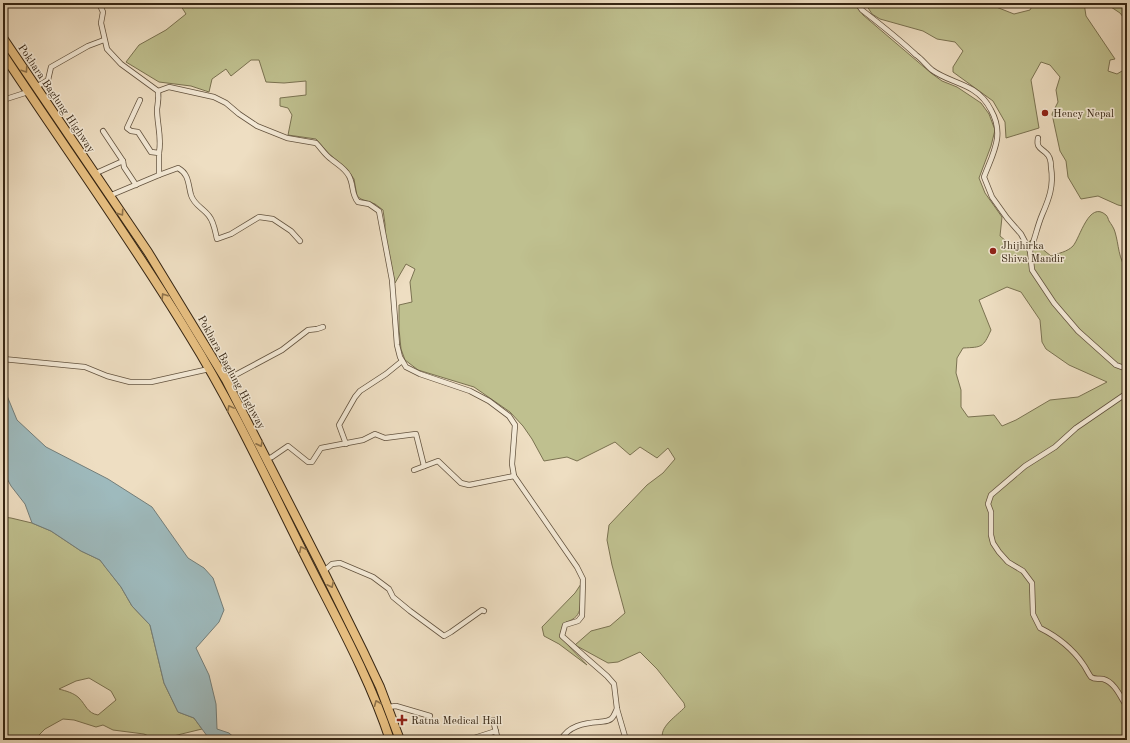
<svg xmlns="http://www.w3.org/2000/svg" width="1130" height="743" font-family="'Old Standard TT',serif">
	<rect width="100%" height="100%" fill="#eedec2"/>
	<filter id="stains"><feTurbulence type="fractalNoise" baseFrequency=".005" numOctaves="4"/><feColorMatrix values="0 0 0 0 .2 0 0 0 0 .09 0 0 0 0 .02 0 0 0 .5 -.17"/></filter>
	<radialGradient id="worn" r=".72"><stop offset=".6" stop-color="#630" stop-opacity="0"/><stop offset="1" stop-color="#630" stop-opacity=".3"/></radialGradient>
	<g fill="#bfc08f" stroke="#7a7251" fill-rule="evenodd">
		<path d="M 179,3 L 855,3 L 863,15 L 931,73 L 942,81 L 957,87 L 981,103 L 989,114 L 995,130 L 991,146 L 979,178 L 985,193 L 1002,217 L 1000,236 L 1012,246 L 1022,248 L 1031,240 L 1051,256 C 1059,253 1067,252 1073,246 C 1080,238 1089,200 1106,215 C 1108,217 1108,219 1109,221 C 1111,224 1114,228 1115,232 C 1119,245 1118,258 1127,270 L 1127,740 L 663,740 C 658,727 677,716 685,707 L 684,703 L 657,669 L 640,652 L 618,662 L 608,663 L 575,645 L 591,631 L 610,626 L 625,613 L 612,565 L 607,540 L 609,525 L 647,485 L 663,473 L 675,459 L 668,448 L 657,458 L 640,447 L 630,455 L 615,442 L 577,461 L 567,457 L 544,461 L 532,439 L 523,426 L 510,412 L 474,387 L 418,370 L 405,360 L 401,349 L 399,329 L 399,305 L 412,302 L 410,282 L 415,269 L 406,264 L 395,283 L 385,238 L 385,224 L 383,210 L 375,204 L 361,199 L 357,196 L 354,179 L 346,168 L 329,154 L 316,139 L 288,135 L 292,115 L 288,108 L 280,106 L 280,98 L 306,95 L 306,81 L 284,83 L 266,82 L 259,60 L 251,60 L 231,76 L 226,69 L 212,79 L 209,92 L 191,86 L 159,82 L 126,62 L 139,45 L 166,30 L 186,14 ZM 1007,287 L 1021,292 L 1040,320 L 1042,342 L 1046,349 L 1069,365 L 1107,382 L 1078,397 L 1050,400 L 1016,420 L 1002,426 L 994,415 L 968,417 L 961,407 L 961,390 L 956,373 L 957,358 L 963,348 C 982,347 983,348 991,330 L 979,300 Z"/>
		<path d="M 865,3 L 986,3 L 1014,14 L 1030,10 L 1034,3 L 1084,3 L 1086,16 L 1115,59 L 1110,60 L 1108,71 L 1117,74 L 1127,68 L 1127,207 L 1118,205 L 1098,196 L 1081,199 L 1068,177 L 1066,161 L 1060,151 L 1052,114 L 1058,102 L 1056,90 L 1060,77 L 1050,65 L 1041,62 L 1031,80 L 1039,128 L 1006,138 L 1005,122 L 993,101 L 953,72 L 953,67 L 963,51 L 955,42 L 937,39 L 923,31 L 880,19 L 872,14 Z"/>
		<path d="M 1105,3 L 1127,3 L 1127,22 L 1120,13 Z"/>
		<path d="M 3,517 L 11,518 L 32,523 L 51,531 L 81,551 L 100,560 L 121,587 L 132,606 L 150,625 L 164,683 L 178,712 L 194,718 L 202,729 L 157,740 L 144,734 L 113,730 L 103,725 L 96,727 L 74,720 L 63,719 L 45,729 L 37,737 L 36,740 L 3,740 ZM 89,678 L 111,691 L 116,700 L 98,715 C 87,713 86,705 79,698 C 74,693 66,691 59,689 L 76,681 Z"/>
		<path d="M 581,584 C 580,601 585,617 566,622 L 561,634 C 563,642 580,657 587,665 L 559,644 L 544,636 L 542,627 L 575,593 Z"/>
	</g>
	<path fill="#9ebabd" stroke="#747e79" d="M 3,386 L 17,420 L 46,447 L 108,479 L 152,507 L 188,558 L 204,568 L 213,578 L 224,610 L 219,622 L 196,648 L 209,675 L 216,704 L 217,729 L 229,733 L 237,740 L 210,740 L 194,718 L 178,712 L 164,683 L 150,625 L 132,606 L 121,587 L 106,568 L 100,560 L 81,551 L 51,531 L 32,523 L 25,504 L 11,486 L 3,471 Z"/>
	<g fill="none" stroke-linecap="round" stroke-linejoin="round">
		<g stroke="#63533f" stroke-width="6">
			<g id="minor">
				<path d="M 99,3 L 103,12 L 101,23 L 107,49 L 121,64 L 158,91 C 159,99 158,102 157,109 C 157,124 162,138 159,153"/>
				<path d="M 857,3 L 862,10 C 880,24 899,39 916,55 C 922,59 926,65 932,70 C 944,79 960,82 973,90 C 981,95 987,102 991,110 C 1005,135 993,153 984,177 L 992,197 L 1007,218 L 1021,234 L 1030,251 L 1032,270 L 1054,303 L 1078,331 L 1116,365 L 1127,369"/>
				<path d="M 36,87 L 48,80 L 51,67 L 88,46 L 104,40"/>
				<path d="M 158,91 L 169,87 L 214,97 L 226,103 L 239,114 L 257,126 L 287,138 L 316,143 C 321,148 325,155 331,159 C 337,164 345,168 349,176 C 354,185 351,194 358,202 L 369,204 L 379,211 L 392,280 L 397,345 L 400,357 L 406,367 L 420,374 L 470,391 L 489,401 L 509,416 L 515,425 L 512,464 L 514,476 L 577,567 L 583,579 L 582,616 L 578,621 L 565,625 L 562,636 L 583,655 L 607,676 L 614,684 L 617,709 L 626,740"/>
				<path d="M 3,100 L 28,92"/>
				<path d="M 123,161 L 124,167 L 136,185"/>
				<path d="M 94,174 L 123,161 L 103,131"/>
				<path d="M 159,175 L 178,168 C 189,174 188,184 191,195 C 194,205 203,208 209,216 C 214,222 215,231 217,239 L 231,234 L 259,217 L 273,219 L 291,231 L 300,241"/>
				<path d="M 109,196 L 159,175 L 159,153 L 151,152 L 138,132 L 131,131 L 127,128 L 140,100"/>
				<path d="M 1030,251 C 1035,239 1037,227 1042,215 C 1049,199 1054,186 1051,167 C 1051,163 1050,156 1046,153 C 1041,148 1036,148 1038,138"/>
				<path d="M 3,359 L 85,367 L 107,376 L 130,382 L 151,382 L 209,369"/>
				<path d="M 226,380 L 282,350 L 308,330 L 317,329 L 323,327"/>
				<path d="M 1127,393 L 1076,428 L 1055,447 L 1025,466 L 991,495 L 988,504 L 991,512 L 991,535 L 993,543 L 999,552 L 1008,562 L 1023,571 L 1032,583 L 1033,614 L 1040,628 C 1058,637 1072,648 1083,664 C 1086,668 1088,673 1091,677 C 1095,680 1099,678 1103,679 C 1115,682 1121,698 1127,707"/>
				<path d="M 346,444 L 339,425 L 355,397 L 360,391 L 386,374 L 402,361"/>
				<path d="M 267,459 L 272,457 L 288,446 L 308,462 L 312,462 L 321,448 L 363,440 L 375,434 L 385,438 L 416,434 L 424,466"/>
				<path d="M 414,470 L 438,461 L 461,483 L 469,485 L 514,476"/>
				<path d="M 324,571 L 332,564 L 340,563 L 373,577 L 389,589 L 393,597 L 410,611 L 444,636 L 451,632 L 482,610 L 484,611"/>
				<path d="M 388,707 L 396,706 L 430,716"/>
				<path d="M 493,720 L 498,740"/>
				<path d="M 468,740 L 496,731"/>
				<path d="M 561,740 C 568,726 584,723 599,722 C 603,721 607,722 611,719 C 614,717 615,712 617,709"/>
			</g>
		</g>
		<g stroke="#352513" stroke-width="10">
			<g id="trunk">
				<path d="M 3,38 L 148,252 L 226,380 L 320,564 L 363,651 L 380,687 L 400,740"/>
				<path d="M 3,54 C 65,148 131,239 189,335 C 233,406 268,482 305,556 C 335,616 369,676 390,740"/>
			</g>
		</g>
		<use href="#minor" stroke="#f4ead7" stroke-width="4.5"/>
		<use href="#trunk" stroke="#e7bf81" stroke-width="8"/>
	</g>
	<defs><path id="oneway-chevron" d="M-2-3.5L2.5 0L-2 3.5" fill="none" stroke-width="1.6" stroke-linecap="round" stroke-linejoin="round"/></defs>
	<g stroke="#8e724a">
		<use href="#oneway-chevron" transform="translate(25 70) rotate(56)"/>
		<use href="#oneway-chevron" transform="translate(121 213) rotate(55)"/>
		<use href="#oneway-chevron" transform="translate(164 296) rotate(-122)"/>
		<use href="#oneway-chevron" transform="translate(230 408) rotate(-118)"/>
		<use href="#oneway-chevron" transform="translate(260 444) rotate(63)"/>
		<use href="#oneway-chevron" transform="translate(302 549) rotate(-117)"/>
		<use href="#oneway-chevron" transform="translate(331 585) rotate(64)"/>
		<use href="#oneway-chevron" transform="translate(377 703) rotate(-113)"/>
	</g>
	<g fill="#8f2418" stroke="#f4ead7" stroke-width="1.5">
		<circle cx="1045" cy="113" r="4"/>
		<circle cx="993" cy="251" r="4"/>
		<path d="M400 714h4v4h4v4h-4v4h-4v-4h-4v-4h4z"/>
	</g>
	<g text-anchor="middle" stroke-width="3" stroke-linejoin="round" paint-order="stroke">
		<g font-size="11" fill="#352513" stroke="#f4ead7">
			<text transform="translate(57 98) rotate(56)" y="4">Pokhara Baglung Highway</text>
			<text transform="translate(232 372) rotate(61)" y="4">Pokhara Baglung Highway</text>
		</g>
		<g font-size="11" fill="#352513" stroke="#f4ead7" text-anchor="start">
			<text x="1053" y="117">Hency Nepal</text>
			<text x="1001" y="249">Jhijhirka<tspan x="1001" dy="13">Shiva Mandir</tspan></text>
			<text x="411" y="724">Ratna Medical Hall</text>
		</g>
	</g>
	<rect width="1130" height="743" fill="none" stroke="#eedec2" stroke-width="16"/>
	<rect x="4" y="4" width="1122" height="735" fill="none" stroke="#352513" stroke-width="2"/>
	<rect x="8" y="8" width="1114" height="727" fill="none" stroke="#352513"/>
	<rect width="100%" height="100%" filter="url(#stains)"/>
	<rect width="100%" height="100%" fill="url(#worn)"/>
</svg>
